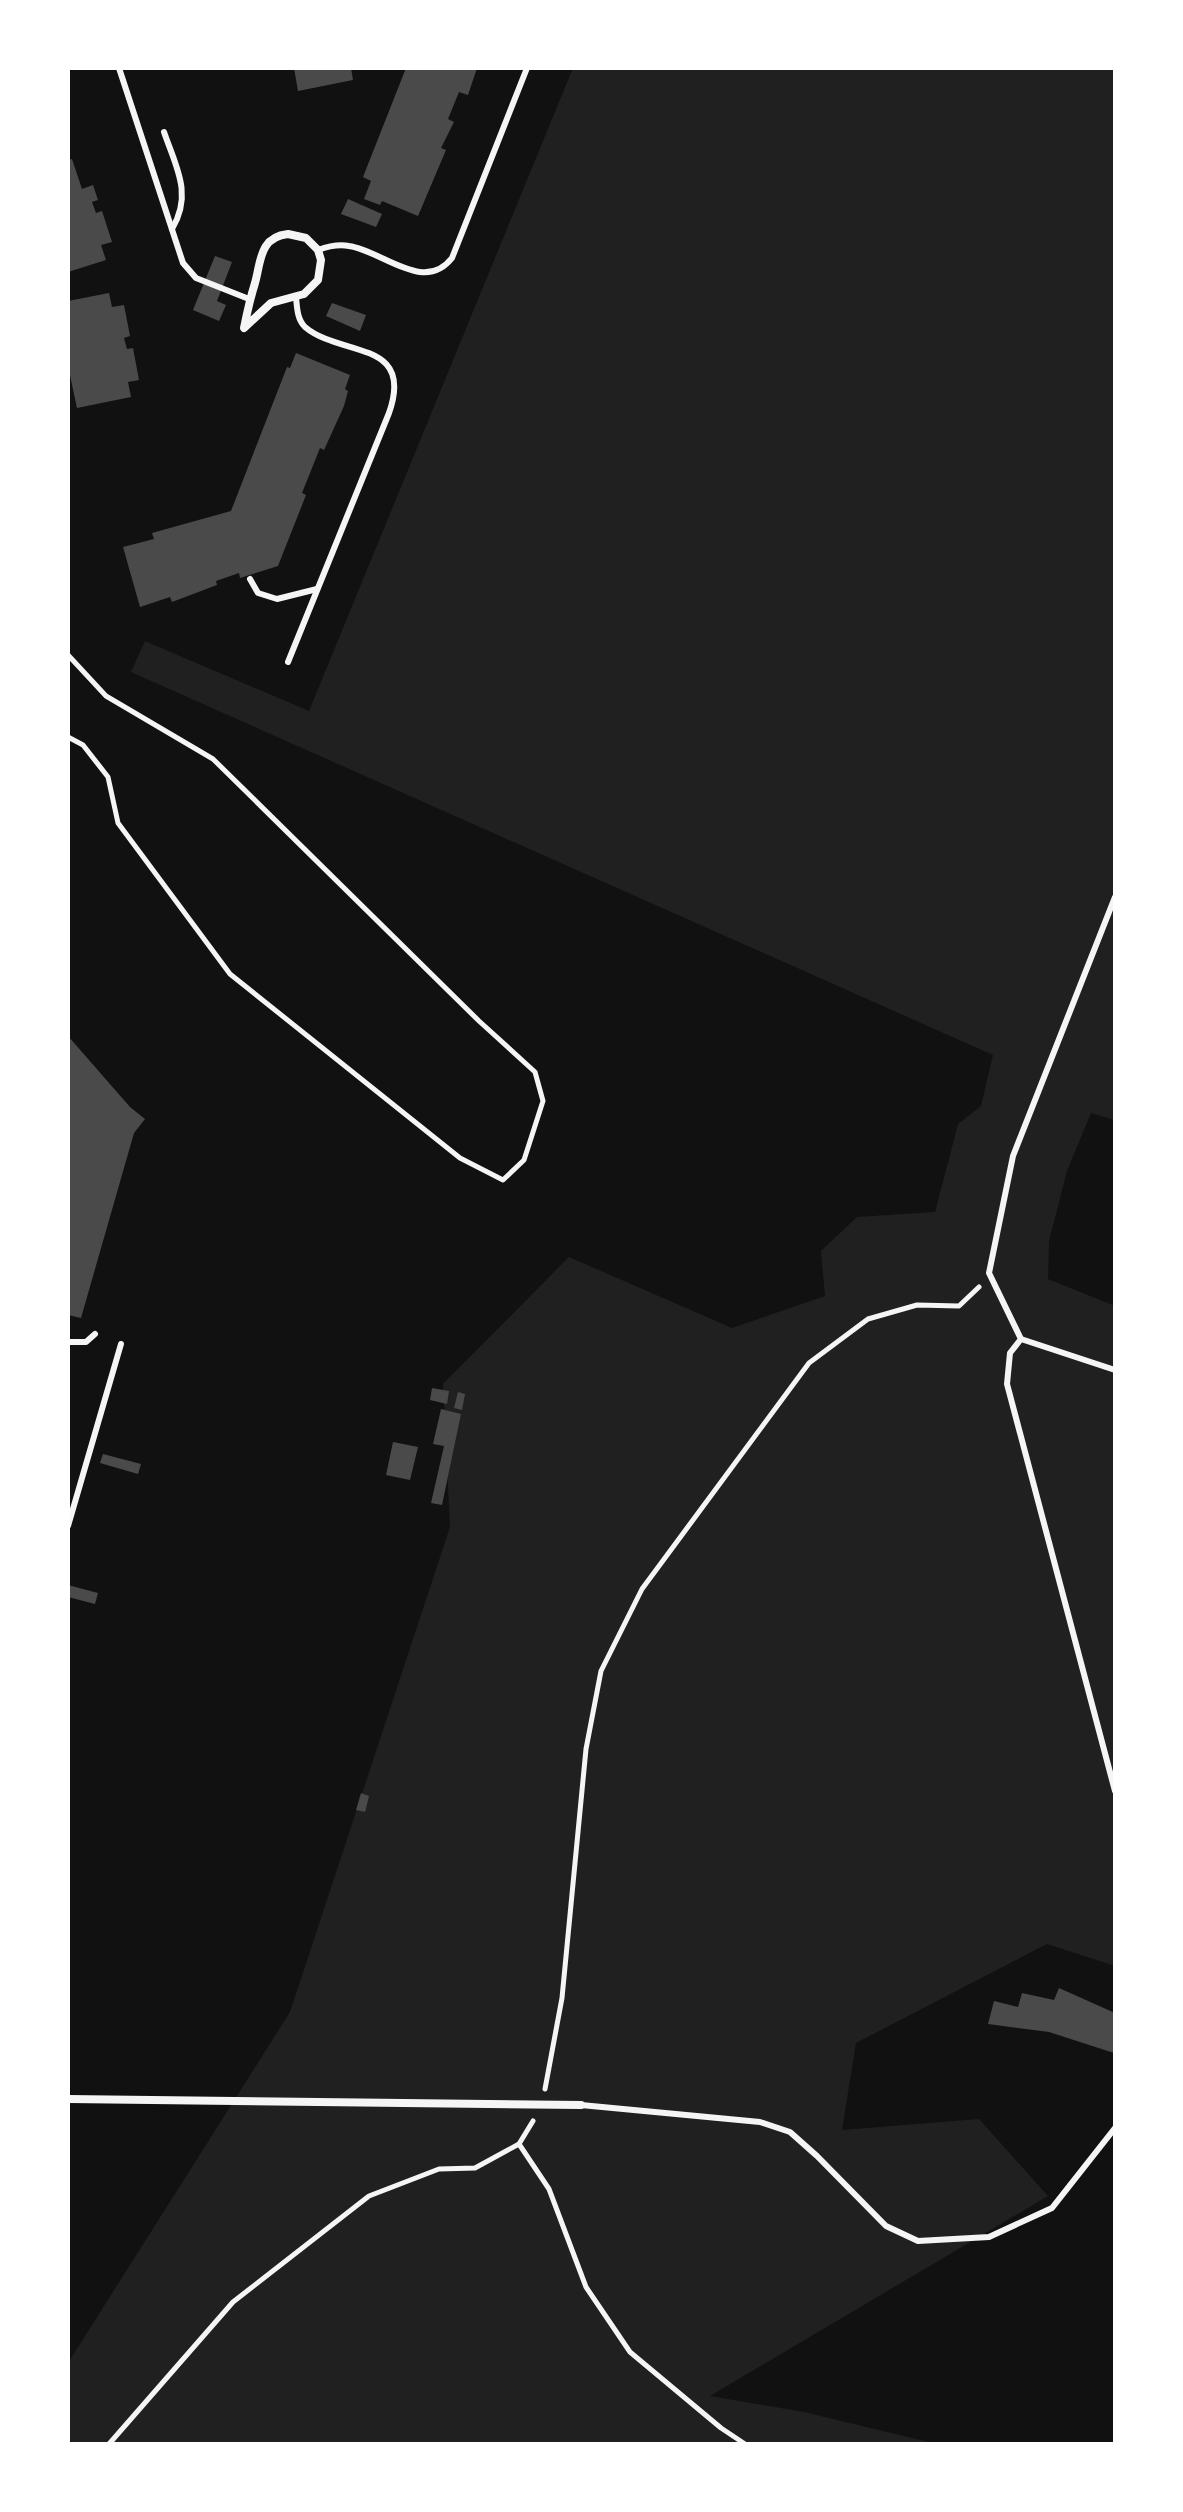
<svg xmlns="http://www.w3.org/2000/svg" width="1183" height="2512" font-family="Poppins,sans-serif">
	<rect width="100%" height="100%" fill="#111"/>
	<path fill="#202020" d="M 573,68 L 1115,68 L 1115,1120 L 1091,1113 L 1067,1171 L 1049,1241 L 1048,1279 L 1115,1306 L 1115,1966 L 1047,1944 L 856,2043 L 842,2130 L 979,2119 L 1048,2196 L 710,2396 L 804,2412 L 937,2444 L 68,2444 L 68,2363 L 290,2012 L 450,1527 L 443,1384 L 569,1257 L 732,1328 L 825,1296 L 821,1251 L 857,1217 L 935,1212 L 958,1124 L 981,1106 L 993,1055 L 131,672 L 145,641 L 309,711 Z"/>
	<g fill="#4a4a4a">
		<path d="M 294,68 L 351,68 L 353,80 L 298,91 Z"/>
		<path d="M 406,68 L 477,68 L 468,95 L 459,92 L 448,119 L 454,122 L 441,148 L 446,150 L 418,216 L 382,201 L 380,205 L 364,199 L 371,181 L 363,177 Z"/>
		<path d="M 72,159 L 82,189 L 93,185 L 98,200 L 92,202 L 96,213 L 102,211 L 112,242 L 101,245 L 106,260 L 68,272 L 68,160 Z"/>
		<path d="M 348,199 L 382,214 L 376,227 L 341,214 Z"/>
		<path d="M 215,256 L 232,262 L 217,301 L 226,305 L 219,321 L 193,310 Z"/>
		<path d="M 109,293 L 112,307 L 124,305 L 130,336 L 124,338 L 127,349 L 133,348 L 139,380 L 128,382 L 131,397 L 77,408 L 68,366 L 68,301 Z"/>
		<path d="M 332,303 L 366,315 L 360,331 L 326,316 Z"/>
		<path d="M 296,353 L 350,375 L 345,389 L 348,391 L 344,406 L 324,450 L 320,448 L 302,493 L 306,495 L 278,566 L 240,578 L 239,573 L 216,581 L 217,585 L 172,602 L 170,597 L 140,607 L 123,547 L 154,539 L 152,533 L 231,511 L 287,367 L 290,368 Z"/>
		<path d="M 68,1036 L 130,1107 L 145,1119 L 134,1133 L 81,1318 L 68,1315 L 70,1132 L 68,1130 Z"/>
		<path d="M 432,1388 L 449,1391 L 447,1404 L 430,1400 Z"/>
		<path d="M 458,1392 L 465,1394 L 462,1410 L 454,1408 Z"/>
		<path d="M 441,1409 L 461,1414 L 442,1505 L 431,1503 L 444,1446 L 433,1444 Z"/>
		<path d="M 393,1442 L 418,1447 L 410,1480 L 386,1475 Z"/>
		<path d="M 103,1454 L 141,1464 L 138,1474 L 100,1463 Z"/>
		<path d="M 68,1585 L 98,1593 L 95,1604 L 68,1597 Z"/>
		<path d="M 361,1793 L 369,1796 L 365,1812 L 356,1810 Z"/>
		<path d="M 1059,1988 L 1115,2013 L 1114,2053 L 1049,2032 L 988,2024 L 994,2001 L 1018,2007 L 1022,1993 L 1054,2000 Z"/>
	</g>
	<g fill="none" stroke-linecap="round" stroke-linejoin="round">
		<g stroke="#f5f5f5" stroke-width="5">
			<path d="M 68,655 L 106,696 L 213,759 L 479,1021 L 535,1072 L 543,1101 L 524,1160 L 503,1180 L 460,1158 L 230,974 L 118,823 L 108,777 L 83,745 L 68,737"/>
			<path d="M 545,2089 L 562,1998 L 586,1749 L 601,1671 L 642,1589 L 809,1363 L 868,1319 L 917,1305 L 959,1306 L 979,1287"/>
			<path d="M 519,2144 L 549,2189 L 586,2287 L 630,2352 L 721,2428 L 745,2444"/>
			<path d="M 109,2444 L 233,2302 L 369,2196 L 439,2169 L 475,2168 L 519,2144 L 533,2121"/>
		</g>
		<g stroke="#f5f5f5" stroke-width="6">
			<path d="M 119,68 L 183,263 L 196,278 L 249,299"/>
			<path d="M 164,132 C 176,167 193,194 172,229"/>
			<path d="M 318,250 C 329,246 338,244 349,246 C 383,251 424,294 452,258 L 527,68"/>
			<path d="M 250,579 L 258,593 L 277,599 L 317,589"/>
			<path d="M 288,662 L 389,413 C 415,339 340,357 305,327 C 297,319 297,307 296,297"/>
			<path d="M 1021,1339 L 989,1273 L 1013,1156 L 1115,897"/>
			<path d="M 68,1342 L 86,1342 L 95,1334"/>
			<path d="M 1115,1370 L 1021,1339 L 1010,1353 L 1007,1384 L 1115,1791"/>
			<path d="M 68,1526 L 121,1344"/>
			<path d="M 581,2105 L 760,2122 L 790,2132 L 817,2156 L 886,2226 L 918,2241 L 989,2237 L 1052,2208 L 1115,2128"/>
		</g>
		<g stroke="#f5f5f5" stroke-width="8">
			<path d="M 288,234 L 306,238 L 318,250 L 321,260 L 318,280 L 304,294 L 271,303 L 244,328 C 247,313 250,299 255,283 C 261,262 259,237 288,234 Z"/>
			<path d="M 68,2099 L 581,2105"/>
		</g>
	</g>
	<rect width="1183" height="2512" fill="none" stroke="#ffffff" stroke-width="140"/>
</svg>
